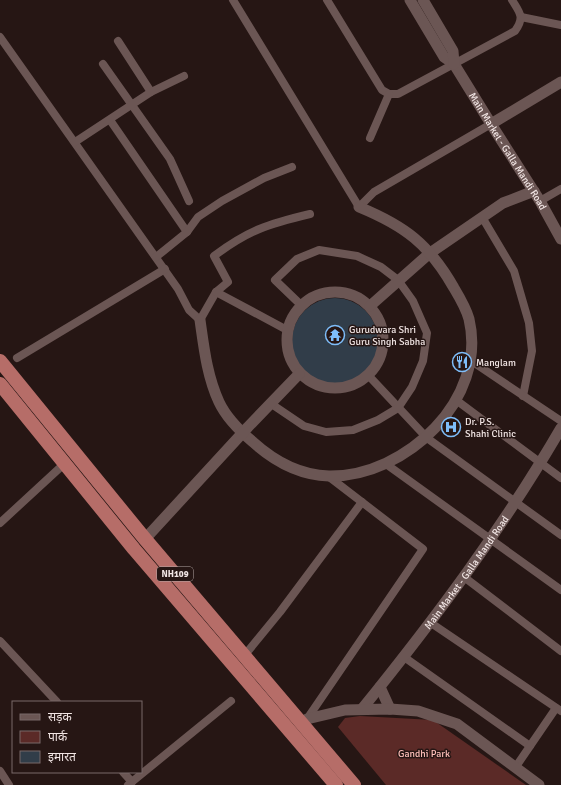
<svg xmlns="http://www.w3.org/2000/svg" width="561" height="785" font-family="Signika,'Noto Sans Devanagari',sans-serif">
	<rect width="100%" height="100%" fill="#261614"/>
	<path fill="#5b2a27" d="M 360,716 L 433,720 L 526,785 L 386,785 L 338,727 L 345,718 Z"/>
	<g fill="#313d49">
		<circle cx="335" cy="341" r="43"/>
		<path d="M 452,420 L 458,424 L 449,437 L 443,432 Z"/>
	</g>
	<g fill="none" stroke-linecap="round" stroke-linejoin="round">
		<g stroke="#6b5654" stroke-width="8">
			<path d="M 233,0 L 359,207 L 374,192 L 491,124"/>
			<path d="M 327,0 L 382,90 L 389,94 L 398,94 L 515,31 C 525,17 520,13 512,0"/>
			<path d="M 521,17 L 561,25"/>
			<path d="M 0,37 L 178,289 L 189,310 L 200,320 L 216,292 L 228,282 L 214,256 C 249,230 268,224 310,214"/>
			<path d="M 118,41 L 151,92"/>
			<path d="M 103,64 L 170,159 L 189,201"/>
			<path d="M 110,120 L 187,232"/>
			<path d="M 370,138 L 389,94"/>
			<path d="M 75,142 L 151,92 L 184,76"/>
			<path d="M 540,201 L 561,189"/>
			<path d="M 482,217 L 514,271 L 529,323 L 532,351 L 523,396"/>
			<path d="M 156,257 L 187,232 L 198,217 L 222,201 L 264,178 L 292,167"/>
			<path d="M 216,292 L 287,330"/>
			<path d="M 17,358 L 165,269"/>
			<path d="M 470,360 L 561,421"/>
			<path d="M 368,375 L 427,438 L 561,535"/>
			<path d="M 456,400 L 561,478"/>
			<path d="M 270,403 L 304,426 L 326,432 L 353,430 L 378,420 L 398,408 L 412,387 L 423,361 L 427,333 L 413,301 L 398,280 L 381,267 L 357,256 L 319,250 L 297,259 L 275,280 L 301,305"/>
			<path d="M 386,464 L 561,590"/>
			<path d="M 0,523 L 64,464"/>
			<path d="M 464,577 L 561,651"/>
			<path d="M 431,623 L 561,711"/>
			<path d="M 0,641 L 57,702"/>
			<path d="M 244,656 L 280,612 L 362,502"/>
			<path d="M 404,657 L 530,746"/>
			<path d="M 307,719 L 423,549 L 328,476"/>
			<path d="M 515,768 L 556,708"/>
			<path d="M 0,771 L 9,785"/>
			<path d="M 123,772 L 132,782"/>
			<path d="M 128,785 L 231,701"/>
		</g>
		<g stroke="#6b5654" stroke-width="11">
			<path id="s1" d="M 410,0 L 444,57 L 454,64 L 491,124 L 540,201 L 561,239"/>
			<path d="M 423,0 L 453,51 L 454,64"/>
			<path d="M 491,124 L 561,82"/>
			<circle cx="335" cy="340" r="48"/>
			<path d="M 370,306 L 430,253 L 503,203 L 534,191"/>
			<path d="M 200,320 C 204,348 207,376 219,402 C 226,417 241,432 253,442 C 274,461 300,475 329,476 C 406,477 488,399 469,319 C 466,308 460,298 454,288 C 429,244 405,226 359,207"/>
			<path d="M 145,539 L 248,427 L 299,374"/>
			<path d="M 380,687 L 390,709"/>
			<path id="s2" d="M 362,709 C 434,620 503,528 561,428"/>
			<path d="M 302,724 L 307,719 L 345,710 L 390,709 L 418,711 L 457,724 L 539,785"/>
		</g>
		<g stroke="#b66d68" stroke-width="14">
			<path d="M 0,361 L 145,539 L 354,785"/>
			<path d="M 0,384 L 134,549 L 336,785"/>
		</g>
	</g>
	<defs>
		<g id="temple-ring" transform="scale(1)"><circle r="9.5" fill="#261614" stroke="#7ebdf9" stroke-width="1.5"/><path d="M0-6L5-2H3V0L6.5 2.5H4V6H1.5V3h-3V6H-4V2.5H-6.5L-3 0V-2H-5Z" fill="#7ebdf9"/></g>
		<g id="restaurant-ring" transform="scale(1)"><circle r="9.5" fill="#261614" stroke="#7ebdf9" stroke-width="1.5"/><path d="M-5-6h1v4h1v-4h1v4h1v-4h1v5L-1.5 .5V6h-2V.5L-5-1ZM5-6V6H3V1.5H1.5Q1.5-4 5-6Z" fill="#7ebdf9"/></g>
		<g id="hospital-ring" transform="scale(1)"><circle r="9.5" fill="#261614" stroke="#7ebdf9" stroke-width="1.5"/><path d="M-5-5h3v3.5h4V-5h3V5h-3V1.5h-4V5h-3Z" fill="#7ebdf9"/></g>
	</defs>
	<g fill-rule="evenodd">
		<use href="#temple-ring" x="335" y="335"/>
		<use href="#restaurant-ring" x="462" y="362"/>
		<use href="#hospital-ring" x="451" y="427"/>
	</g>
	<g text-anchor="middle" stroke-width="3" stroke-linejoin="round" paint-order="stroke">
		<rect fill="#261614" stroke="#b5a8a6" stroke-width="1" x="157" y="567" width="36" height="14" rx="3"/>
		<g font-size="9" font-weight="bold" fill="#f2e6e5">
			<text x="175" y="577">NH109</text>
		</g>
		<g font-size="10" fill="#f2e6e5" stroke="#261614">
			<text dy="4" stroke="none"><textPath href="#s1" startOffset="181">Main Market - Galla Mandi Road</textPath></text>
			<text dy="4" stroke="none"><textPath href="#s2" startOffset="172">Main Market - Galla Mandi Road</textPath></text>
		</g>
		<g font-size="10" fill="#f2e6e5" stroke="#261614" text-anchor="start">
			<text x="349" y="333">Gurudwara Shri<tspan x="349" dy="12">Guru Singh Sabha</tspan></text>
			<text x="476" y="366">Manglam</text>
			<text x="465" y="425">Dr. P.S.<tspan x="465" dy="12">Shahi Clinic</tspan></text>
		</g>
		<g font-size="10" fill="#ffc0ba" stroke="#261614">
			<text x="424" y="757">Gandhi Park</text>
		</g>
	</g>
	<rect x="12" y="701" width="130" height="72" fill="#261614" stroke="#786968"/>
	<rect x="20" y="714" width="20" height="6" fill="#6b5654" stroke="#786968"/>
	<text x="48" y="721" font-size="12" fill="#f2e6e5">सड़क</text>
	<rect x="20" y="731" width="20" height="12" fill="#5b2a27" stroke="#786968"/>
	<text x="48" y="741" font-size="12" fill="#f2e6e5">पार्क</text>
	<rect x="20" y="751" width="20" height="12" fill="#313d49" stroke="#786968"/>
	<text x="48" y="761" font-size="12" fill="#f2e6e5">इमारत</text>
</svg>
